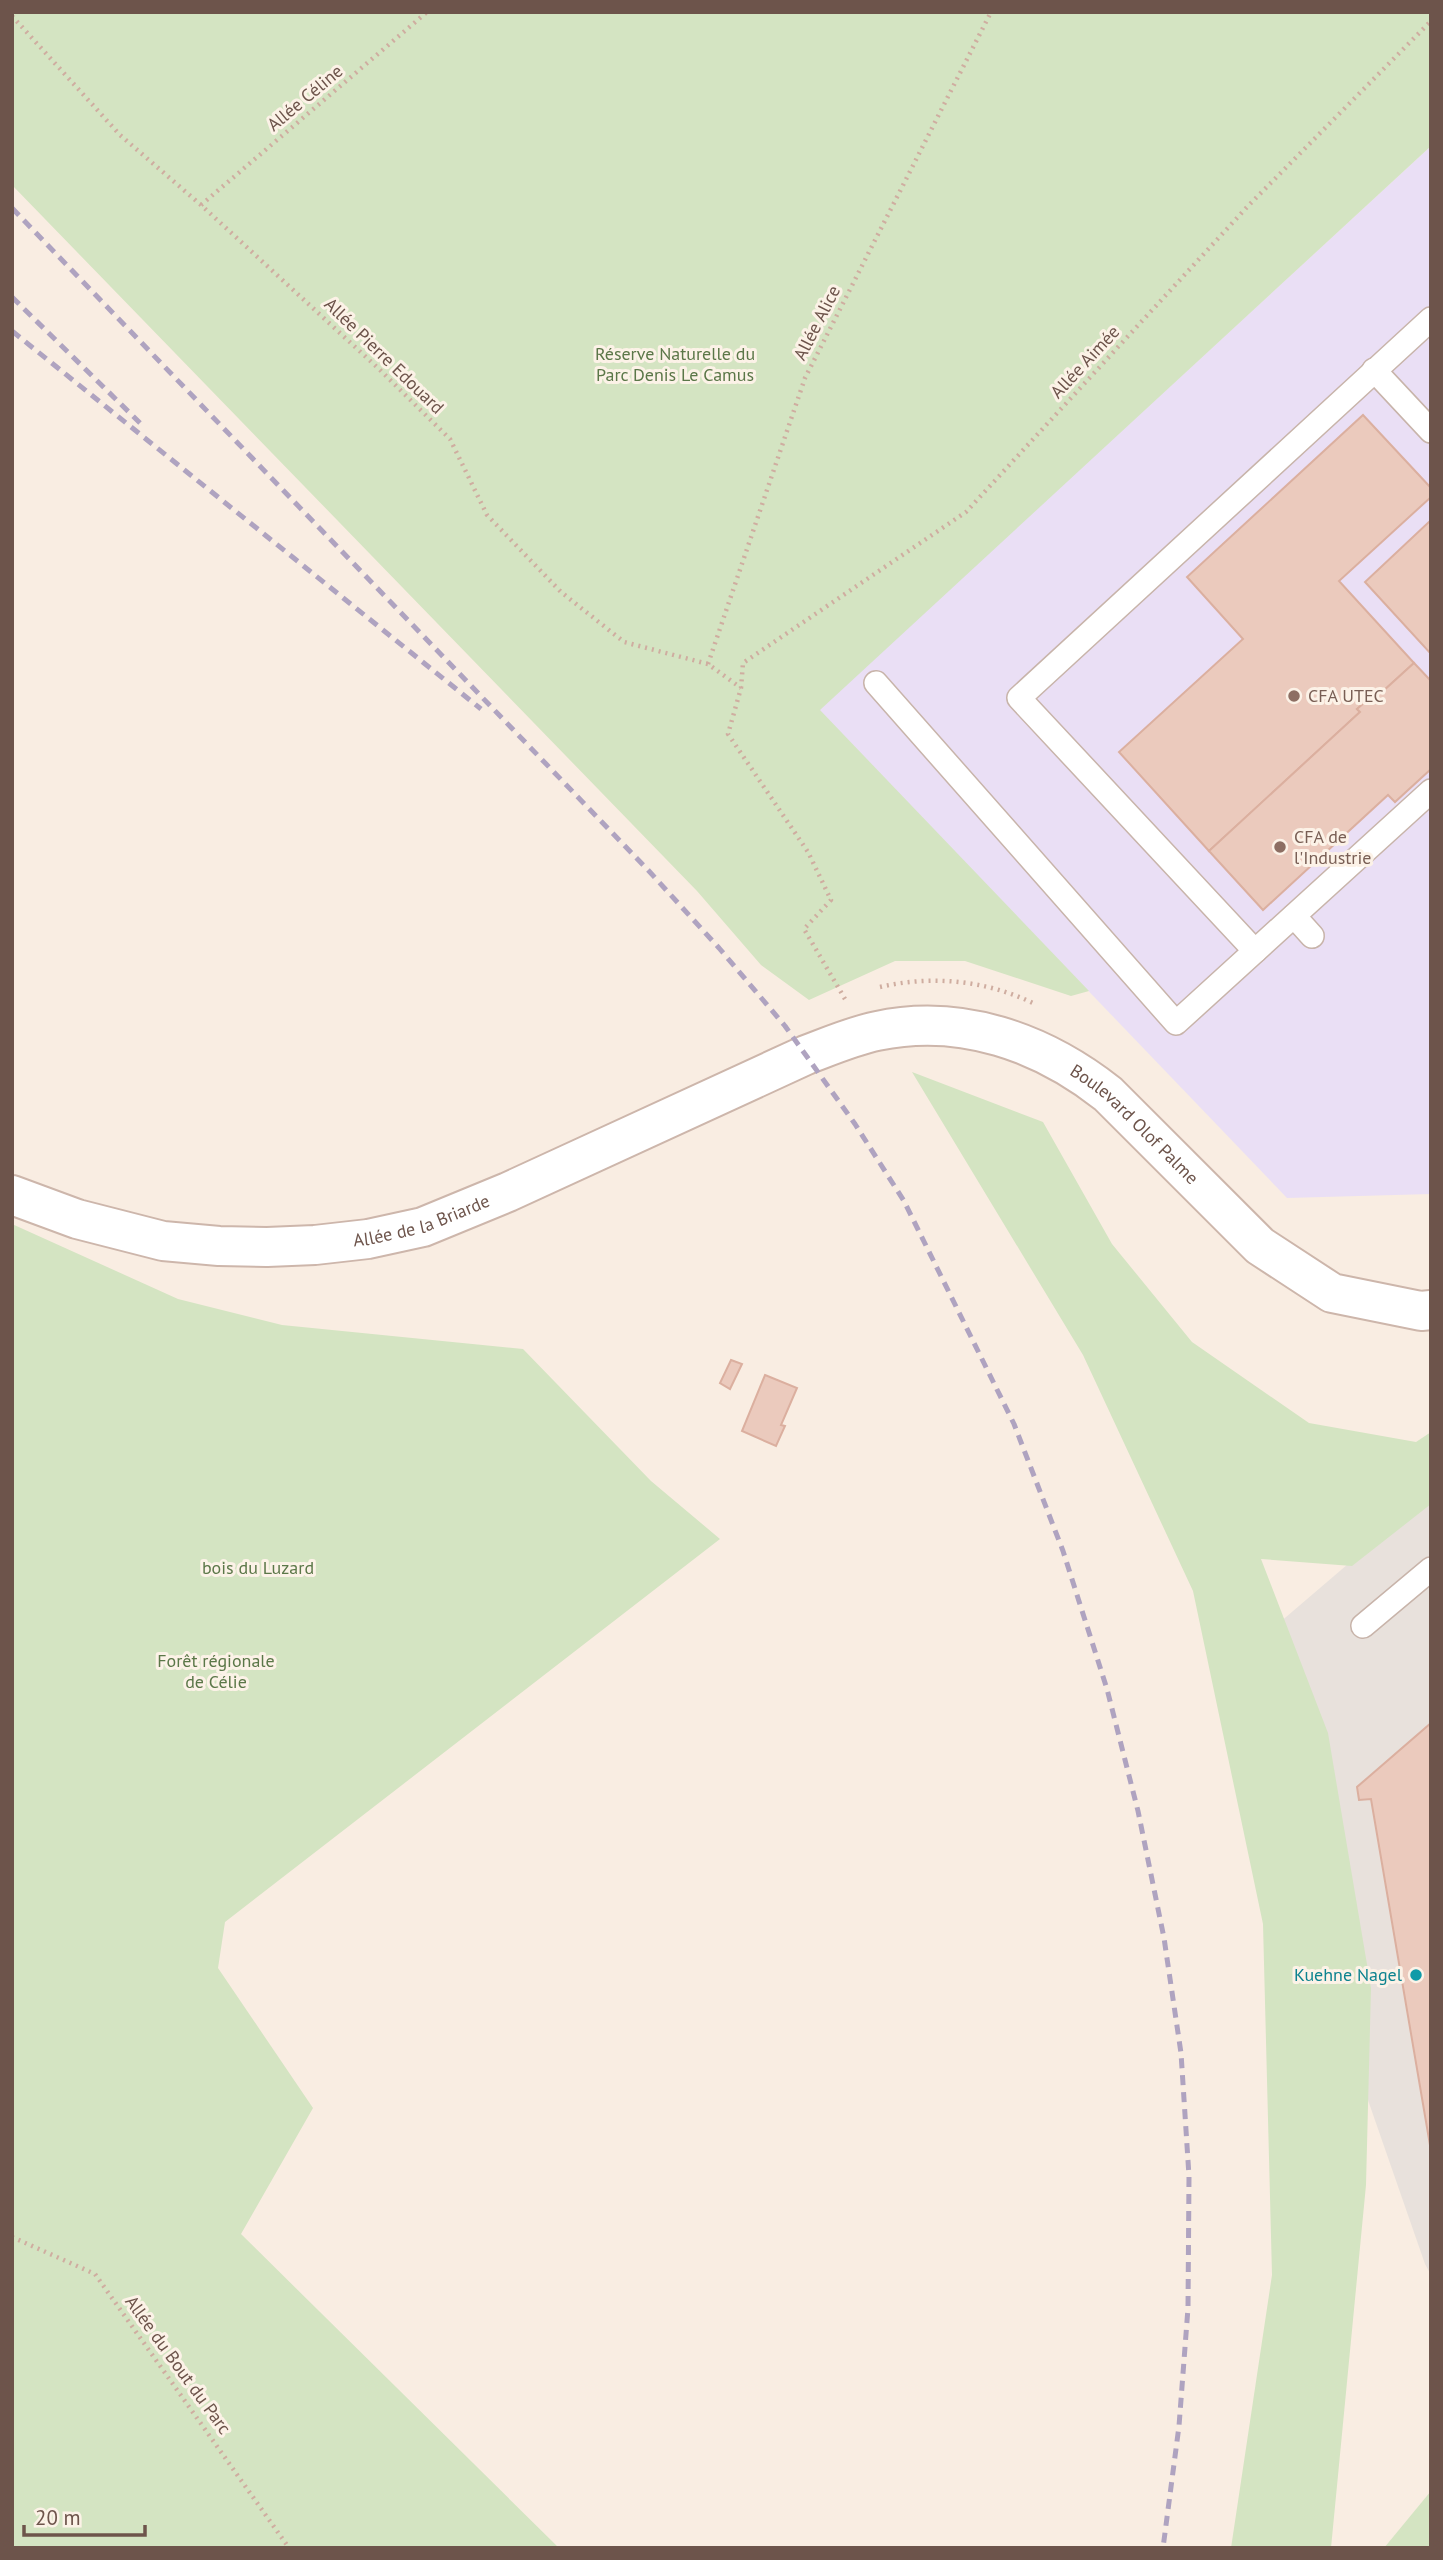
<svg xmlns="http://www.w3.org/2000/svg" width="1443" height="2560" font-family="'PT Sans',sans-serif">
	<rect width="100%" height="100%" fill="#f9ede2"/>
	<path fill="#e8e1dc" d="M 1431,1493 L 1431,2275 L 1425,2264 L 1353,2057 L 1264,1636 Z"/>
	<path fill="#eadff5" d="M 1431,146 L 1431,1194 L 1287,1198 L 819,710 Z"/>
	<g fill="#d4e4c2">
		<path d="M 12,12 L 1431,12 L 1431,146 L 820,710 L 1089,991 L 1071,996 L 965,961 L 895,961 L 809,1000 L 761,965 L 697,891 L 12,185 Z"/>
		<path d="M 912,1072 L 1043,1122 L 1112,1244 L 1192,1342 L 1309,1423 L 1416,1442 L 1431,1432 L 1431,1504 L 1352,1566 L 1261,1559 L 1328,1733 L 1371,1988 L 1366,2185 L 1331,2548 L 1231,2548 L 1272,2275 L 1263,1924 L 1193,1591 L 1083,1355 Z"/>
		<path d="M 12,1224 L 178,1299 L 282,1325 L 523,1349 L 651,1481 L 720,1539 L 225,1922 L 218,1968 L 313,2108 L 241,2234 L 559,2548 L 12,2548 Z"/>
		<path d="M 1431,2491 L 1431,2548 L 1384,2548 Z"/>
	</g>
	<g fill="#ebcabd" stroke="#dbaf9f" stroke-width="2">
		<path d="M 1363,415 L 1431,488 L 1431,497 L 1339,581 L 1414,663 L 1381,693 L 1379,690 L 1357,709 L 1360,712 L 1209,851 L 1119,752 L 1243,639 L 1187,577 Z"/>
		<path d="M 1431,520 L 1431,654 L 1365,582 Z"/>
		<path d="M 1414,663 L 1431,681 L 1431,769 L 1395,802 L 1388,795 L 1263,910 L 1209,851 L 1360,712 L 1357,709 L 1379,690 L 1381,693 Z"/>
		<path d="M 731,1360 L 742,1364 L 730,1389 L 720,1383 Z"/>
		<path d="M 765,1375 L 797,1388 L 781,1425 L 785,1426 L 776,1446 L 742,1431 Z"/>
		<path d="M 1431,1723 L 1431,2151 L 1371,1799 L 1359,1800 L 1357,1787 Z"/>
	</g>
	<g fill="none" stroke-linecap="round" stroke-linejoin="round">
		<g stroke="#c8b4aa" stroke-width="26">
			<g id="lane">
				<path d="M 1374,370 L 1431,431"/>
				<path d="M 876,683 L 1176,1023 L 1431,791"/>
				<path d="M 1294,916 L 1312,936"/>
				<path d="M 1255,951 L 1019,698 L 1431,319"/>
				<path d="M 1363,1626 L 1431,1569"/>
			</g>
		</g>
		<g stroke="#cdb6ab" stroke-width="42">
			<g id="secondary">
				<path id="s1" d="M 12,1195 L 77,1219 L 163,1241 L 219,1246 L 267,1247 L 315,1245 L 368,1239 L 423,1227 L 508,1192 L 806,1055 C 830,1046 853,1036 877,1031 C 961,1013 1042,1042 1108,1094 L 1260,1246 L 1332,1293 L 1421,1311 L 1431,1310"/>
			</g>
		</g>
		<g stroke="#cfada0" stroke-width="4.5" stroke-dasharray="2 5" stroke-linecap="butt">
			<path d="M 12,16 L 120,135 L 201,205 L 379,369 L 450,439 L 487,515 L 561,592 L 624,642 L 708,664 L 741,688"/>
			<path d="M 201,205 L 427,12"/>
			<path d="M 708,664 L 805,378 L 991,12"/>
			<path d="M 880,987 C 932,975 986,980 1035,1004"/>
			<path d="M 845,999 L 804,929 L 831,900 L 808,852 L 728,734 L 741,688 L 743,663 L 966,512 L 1248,206 L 1431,21"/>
			<path d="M 12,2237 L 95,2274 L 289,2548"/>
		</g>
		<use href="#lane" stroke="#fff" stroke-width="23"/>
		<use href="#secondary" stroke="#fff" stroke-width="38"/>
		<g stroke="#afa3c0" stroke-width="5" stroke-dasharray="10 7" stroke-linecap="butt">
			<path d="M 12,208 L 648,870 L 719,948 L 785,1026 L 855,1124 L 904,1201 L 1014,1424 L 1063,1551 L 1107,1689 L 1138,1811 L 1164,1938 L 1181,2053 L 1189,2176 L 1188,2308 L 1179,2426 L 1163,2548"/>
			<path d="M 12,297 L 140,423"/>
			<path d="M 12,331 L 481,709"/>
		</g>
	</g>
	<g fill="#8d6e63" stroke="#fcf2e7" stroke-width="2.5">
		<circle cx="1294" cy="696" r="7"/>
		<circle cx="1280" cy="847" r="7"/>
	</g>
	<circle fill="#0f9aa8" stroke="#fcf2e7" stroke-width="2.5" cx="1416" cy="1975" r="7"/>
	<g text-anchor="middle" stroke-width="6" stroke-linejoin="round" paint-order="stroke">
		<g font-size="18" fill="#6d544b" stroke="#fcf2e7">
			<text transform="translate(305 98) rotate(-40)" y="6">Allée Céline</text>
			<text transform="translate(817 323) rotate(-63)" y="6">Allée Alice</text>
			<text transform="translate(384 356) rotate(44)" y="6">Allée Pierre Edouard</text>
			<text transform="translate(1085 362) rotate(-47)" y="6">Allée Aimée</text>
			<text dy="6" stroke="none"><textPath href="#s1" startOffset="1202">Boulevard Olof Palme</textPath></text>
			<text dy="6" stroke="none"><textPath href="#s1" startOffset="420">Allée de la Briarde</textPath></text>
			<text transform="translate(178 2365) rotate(54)" y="6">Allée du Bout du Parc</text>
		</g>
		<g font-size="18" fill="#5b7748" stroke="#fcf2e7">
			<text x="675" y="360">Réserve Naturelle du<tspan x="675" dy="21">Parc Denis Le Camus</tspan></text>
			<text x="258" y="1574">bois du Luzard</text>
			<text x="216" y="1667">Forêt régionale<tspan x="216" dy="21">de Célie</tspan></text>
		</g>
		<g font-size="18" fill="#785e54" stroke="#fcf2e7" text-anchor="start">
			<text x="1308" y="702">CFA UTEC</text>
			<text x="1294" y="843">CFA de<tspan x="1294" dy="21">l'Industrie</tspan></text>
		</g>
		<g font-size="18" fill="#0d838f" stroke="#fcf2e7" text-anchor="end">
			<text x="1402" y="1981">Kuehne Nagel</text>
		</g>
	</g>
	<rect width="1443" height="2560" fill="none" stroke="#6d544b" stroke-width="28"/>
	<path d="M24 2525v10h121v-10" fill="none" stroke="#6d544b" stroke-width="3.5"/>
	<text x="35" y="2525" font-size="21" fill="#6d544b" stroke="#fcf2e7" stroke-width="5" paint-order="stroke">20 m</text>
</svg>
